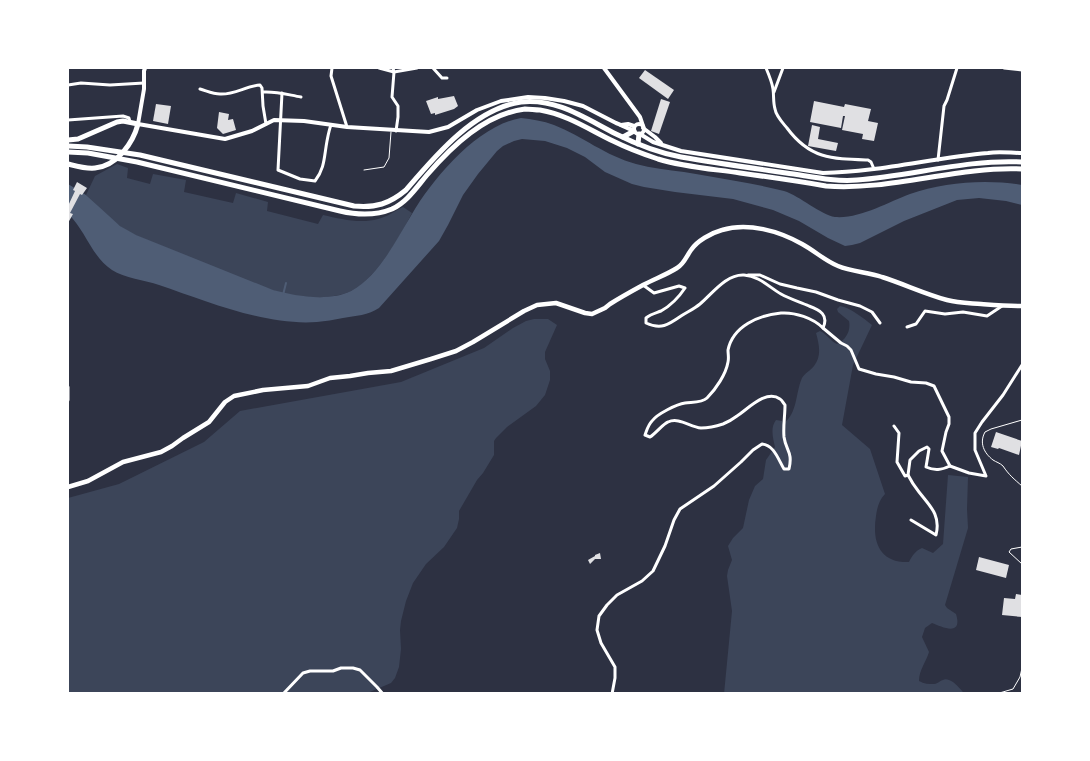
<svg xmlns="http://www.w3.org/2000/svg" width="1090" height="761" font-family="'Noto Sans',sans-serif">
	<rect width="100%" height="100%" fill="#2d3142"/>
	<g fill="#3c4559">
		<path d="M 117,164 L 128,168 L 127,178 L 150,184 L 153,174 L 186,180 L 184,192 L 233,203 L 236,193 L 268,202 L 267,211 L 318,224 L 323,215 C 341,219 360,224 378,219 C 387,217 395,211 403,207 L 412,213 C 399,238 375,281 349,292 C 332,299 310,298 292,295 C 264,290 237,276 210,266 C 192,259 175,251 157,244 C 147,240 136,236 126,230 C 111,221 99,207 86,195 L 95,176 Z"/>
		<path d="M 840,306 C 851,308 863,318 872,325 L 853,365 L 842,425 L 870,449 L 885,494 C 879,500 877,508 876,516 C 872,541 879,563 909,562 C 912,556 915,551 922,548 L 933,553 L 943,544 L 948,475 L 968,477 L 967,509 L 968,528 L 945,605 L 947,608 L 956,614 C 963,637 942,627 932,623 L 925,628 L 922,637 L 929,652 C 926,662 919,670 919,681 C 924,684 929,684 934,684 C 940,683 943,677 949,680 C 955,682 960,689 964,693 L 724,694 L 732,611 L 727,576 L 728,570 L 732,560 L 728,546 L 733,538 L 743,528 L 749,500 L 755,486 L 763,479 L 766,460 L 775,447 C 773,438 770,428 776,420 L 782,421 L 783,424 C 798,413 795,394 802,378 C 805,373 810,371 814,366 C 822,356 819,344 816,333 L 820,331 C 827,334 830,341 837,344 C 846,340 851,331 849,321 L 838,312 L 837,309 Z"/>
		<path d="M 534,319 L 548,319 L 557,325 L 545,352 L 545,359 L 550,371 L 550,380 L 545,395 L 536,406 L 507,427 L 496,438 L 494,441 L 494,455 L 483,473 L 477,480 L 459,511 L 459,519 L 457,528 L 444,547 L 426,564 L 413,583 L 406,601 L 401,621 L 400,630 L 401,649 L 399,667 L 395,678 L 391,683 L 365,694 L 68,694 L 68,498 L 119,484 L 204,442 L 240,411 L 401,382 L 484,348 L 513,328 L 526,321 Z"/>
	</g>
	<path fill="#4f5d75" d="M 521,118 C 532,119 543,121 554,125 C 582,136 606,156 636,164 C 651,168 668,170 684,172 C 702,175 719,178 736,181 C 752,184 769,187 784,191 C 800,196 821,215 835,217 C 860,219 888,202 910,194 C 944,182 987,179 1022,185 L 1022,205 L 1006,201 L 979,198 L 957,200 L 904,221 L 860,243 L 852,245 L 845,246 L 828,238 L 799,221 L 773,210 L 733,199 L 675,192 L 644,187 L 632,184 L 605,172 L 585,157 L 567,148 L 545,141 L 522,139 L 514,141 L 503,146 L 497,151 L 478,174 L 463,195 L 448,225 L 439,241 L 379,308 C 369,315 355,316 343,318 C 334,320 325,321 317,322 C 266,326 206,301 159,285 C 145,280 124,278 112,270 C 91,256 85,229 68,214 L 68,184 L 86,195 L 120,226 L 136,235 L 273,290 C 295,296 329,302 351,291 C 379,276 396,240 412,214 C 433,178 478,125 521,118 Z"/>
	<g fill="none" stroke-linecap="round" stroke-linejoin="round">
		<path stroke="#4f5d75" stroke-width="2" d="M 283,295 L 286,283"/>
	</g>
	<g fill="#e0e0e3">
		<path d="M 645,70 L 674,90 L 668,99 L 639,78 Z"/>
		<path d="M 454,96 L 458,106 L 454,109 L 435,115 L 435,113 L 431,114 L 426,101 L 438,97 L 438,99 Z"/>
		<path d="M 661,99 L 670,102 L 659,134 L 651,131 Z"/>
		<path d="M 814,101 L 844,107 L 845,104 L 871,109 L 868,121 L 878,123 L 874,141 L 862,139 L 863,134 L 842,130 L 845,116 L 843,116 L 841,128 L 810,122 Z"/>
		<path d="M 156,104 L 171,106 L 168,124 L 153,121 Z"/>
		<path d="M 219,112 L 229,114 L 228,120 L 233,119 L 236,130 L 223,134 L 217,128 Z"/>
		<path d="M 812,125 L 820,127 L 818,139 L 838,143 L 836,151 L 808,146 Z"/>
		<path d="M 77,182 L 87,188 L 82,195 L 80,194 L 70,213 L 73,214 L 68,223 L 68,206 L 75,191 L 73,190 Z"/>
		<path d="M 996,432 L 1022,441 L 1019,455 L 999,448 L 998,449 L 991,447 Z"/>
		<path d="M 600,553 L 601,559 L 595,559 L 590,564 L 588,560 L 595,556 L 595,555 Z"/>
		<path d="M 979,557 L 1009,565 L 1006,578 L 976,570 Z"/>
		<path d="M 1016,594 L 1022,595 L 1022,617 L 1002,615 L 1004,598 L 1015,599 Z"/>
	</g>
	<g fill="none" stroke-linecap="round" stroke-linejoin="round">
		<g stroke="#fff" stroke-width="1">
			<path d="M 364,170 L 384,167 L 389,158 L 391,132"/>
			<path d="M 1022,420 L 991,429 L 985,432 C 979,443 984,453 993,460 C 996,462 1000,463 1003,466 C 1009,475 1014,479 1022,486"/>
			<path d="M 1022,547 L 1011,549 L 1009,552 L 1022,564"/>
			<path d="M 996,694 L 1013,689 L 1020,677 L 1022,668"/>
		</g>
		<g stroke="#fff" stroke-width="3">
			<path d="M 332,68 L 331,76 L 347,127"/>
			<path d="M 379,68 L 394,72 L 417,68"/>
			<path d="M 393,68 L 394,72 L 392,97 L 398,106 L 398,117 L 396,131"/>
			<path d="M 433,68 L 442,78 L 447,78"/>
			<path d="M 766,68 C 769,75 772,82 773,89 C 774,96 773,102 775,109 C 776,116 782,122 787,128 C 810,159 832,159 868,160 L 871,162 L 874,169"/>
			<path d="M 1004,68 L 1022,70"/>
			<path d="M 68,85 L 81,83 L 110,85 L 144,83"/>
			<path d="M 200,89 C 207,91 213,94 220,94 C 234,95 246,86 260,85 L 262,88 L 263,106 L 266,124"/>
			<path d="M 263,92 C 276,91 289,95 301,97"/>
			<path d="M 774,92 L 783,68"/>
			<path d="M 282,93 L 278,170 L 300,179 L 315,181 C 325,168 324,157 327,141 C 328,136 329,130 331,125"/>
			<path d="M 68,120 L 123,116 L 129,118 L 130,122"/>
			<path d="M 938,160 L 944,106 L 947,100 L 957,68"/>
			<path d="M 748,275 L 760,275 L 780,284 L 797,288 L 816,292 L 838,300 L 860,306 L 872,312 L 880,323"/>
			<path d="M 907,327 L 916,324 L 925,311 L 945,314 L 963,312 L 987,316 L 1002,306"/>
			<path d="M 823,328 L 841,343 L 847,346 L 851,350 L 859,369 L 876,374 L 894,377 L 911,382 L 926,383 L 934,386 L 949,417 L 949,424 L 946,432 L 942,451 L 950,466"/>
			<path d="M 68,387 L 68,400"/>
			<path d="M 894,426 L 899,433 L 897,462 L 905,476 L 908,475 L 910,460 L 919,451 L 927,447 L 929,449 L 926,467 C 935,471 941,470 950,466 L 969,473 L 986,476 L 975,450 L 975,433 L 982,422 L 1003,395 L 1022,365"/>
			<path d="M 908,475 C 911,481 915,487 919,492 C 930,506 941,515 936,535 L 911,520"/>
			<path d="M 283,694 L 303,673 L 310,671 L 333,671 L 341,668 L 353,668 L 360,670 L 377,687 L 383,694"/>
			<path d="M 612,694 L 615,678 L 615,667 L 601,643 L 597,630 L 599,616 L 607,605 L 617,595 L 642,581 L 653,571 L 665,546 L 674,520 L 680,509 L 714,486 L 741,462 L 753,450 L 762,444 C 774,445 778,459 784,469 L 789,469 C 793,452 786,451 784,437 C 783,426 785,416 785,405 C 783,403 782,400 780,399 C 766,389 748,409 737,416 C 733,419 728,422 723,424 C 717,426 708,428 701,428 C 690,427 679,417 668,422 C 664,423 655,434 650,437 L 645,435 C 647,430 648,425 652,421 C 657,414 677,404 685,403 C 692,402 702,403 707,398 C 716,389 726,374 728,362 C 729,358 728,354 728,350 C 733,326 759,315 781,313 C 795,312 813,318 823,328 C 829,315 820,310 809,306 C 800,302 790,299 781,294 C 769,287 759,276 744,275 C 726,274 712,294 700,304 C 694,309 687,312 681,316 C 668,325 661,330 646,323 L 646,318 C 651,314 656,313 661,311 C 670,306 679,297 685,288 L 679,286 L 654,293 L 643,285"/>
		</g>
		<g stroke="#fff" stroke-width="4">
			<path d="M 145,68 L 144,71 L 144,89 L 138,124 L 225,139 L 252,131 L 274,120 L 304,121 L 347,127 L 429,132 L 448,127 L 477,110 L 501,101 L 528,97 L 545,98 L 564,101 L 583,106 L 616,123 C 622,125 627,129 634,130"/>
			<path d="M 621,125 L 628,124 L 634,126"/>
		</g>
		<g stroke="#fff" stroke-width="4">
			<path d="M 604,68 L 640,117 L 643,126"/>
			<circle cx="639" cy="129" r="5"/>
			<path d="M 643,128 L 655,137 L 661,143"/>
			<path d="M 640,134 L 653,142 L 681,151 L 823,173 C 879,172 932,158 988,153 C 999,151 1011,153 1022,153"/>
		</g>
		<path stroke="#fff" stroke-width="4.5" d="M 68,487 L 88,481 L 123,462 L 161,452 L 172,446 L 183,438 L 209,422 L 225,402 L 234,396 L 263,390 L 308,386 L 330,378 L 350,376 L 368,373 L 391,371 L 431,359 L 456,351 L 473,342 L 524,311 L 537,305 L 556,303 L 585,313 L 592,314 L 605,308 L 610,304 C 621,297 632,291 643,285 C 654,279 666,275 677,268 C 684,264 686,257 691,250 C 697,241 711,233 722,230 C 748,222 779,231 802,244 C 815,251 825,261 838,266 C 852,272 868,272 882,277 C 904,284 925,294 947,300 C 958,303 969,303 981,304 C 995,305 1008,306 1022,306"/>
		<g stroke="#fff" stroke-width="5">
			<path d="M 623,137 L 634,131"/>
			<path d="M 68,140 L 78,139 L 117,122 L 123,121 L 138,124 C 133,143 117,166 95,168 C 86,169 76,166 68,164"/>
			<path d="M 638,144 L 639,134"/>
			<path d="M 68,146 L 87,147 L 140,155 L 354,206 C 376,208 389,204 406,190 C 435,156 474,109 521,102 C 557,98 586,119 616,134 C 636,144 659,153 681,157 C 716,163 751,168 786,173 C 809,176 833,182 857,180 C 912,176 967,159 1022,162"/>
			<path d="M 68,152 L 88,153 L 137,162 L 340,211 C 357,215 375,216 392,209 C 407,202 416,188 427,175 C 452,146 485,114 525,109 C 530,109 535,110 540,110 C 568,115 588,129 613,141 C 627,148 643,154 658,159 C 684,167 713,169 740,173 C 769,177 797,181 826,186 C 892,191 956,166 1022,169"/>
		</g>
	</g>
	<rect width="1090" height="761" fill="none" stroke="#ffffff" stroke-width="138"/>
</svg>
